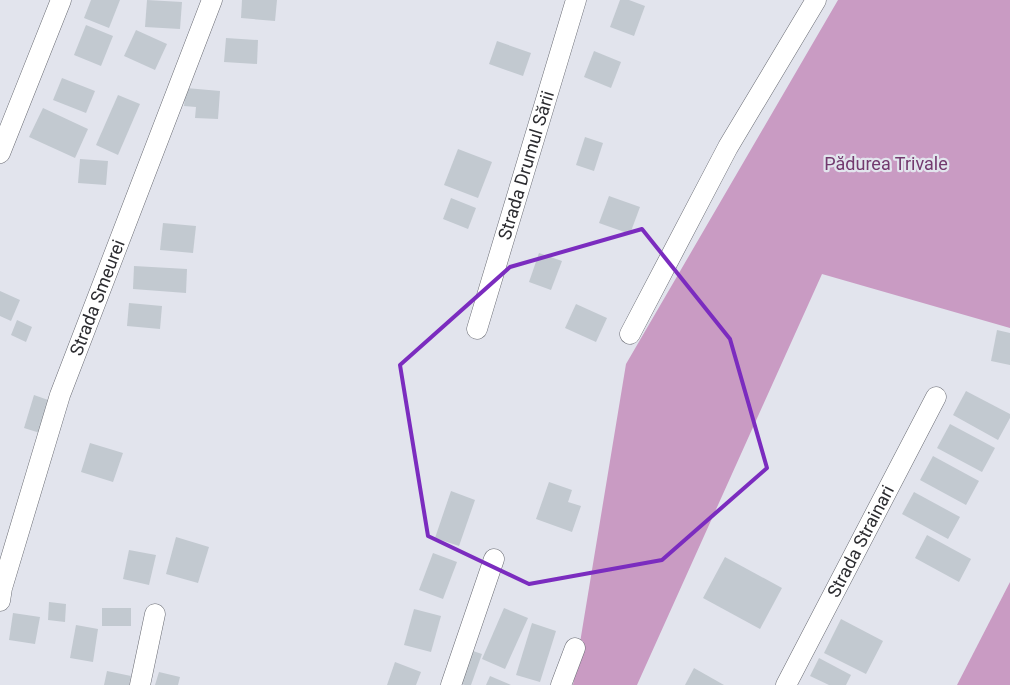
<svg xmlns="http://www.w3.org/2000/svg" width="1010" height="685" font-family="Roboto,sans-serif">
	<rect width="100%" height="100%" fill="#e2e4ed"/>
	<g fill="#c99bc3">
		<path d="M 838,0 L 1010,0 L 1010,328 L 822,274 L 637,685 L 573,685 L 626,364 Z"/>
		<path d="M 1010,582 L 1010,685 L 957,685 Z"/>
	</g>
	<g fill="#c2c9d0">
		<path d="M 91,0 L 120,0 L 109,28 L 84,18 Z"/>
		<path d="M 147,0 L 182,2 L 180,29 L 145,27 Z"/>
		<path d="M 242,0 L 277,0 L 275,21 L 241,18 Z"/>
		<path d="M 620,0 L 629,0 L 645,6 L 634,36 L 610,27 Z"/>
		<path d="M 86,25 L 113,36 L 101,66 L 74,55 Z"/>
		<path d="M 136,30 L 167,44 L 155,70 L 124,56 Z"/>
		<path d="M 226,38 L 258,40 L 257,64 L 224,62 Z"/>
		<path d="M 497,41 L 531,53 L 523,76 L 489,64 Z"/>
		<path d="M 594,51 L 621,62 L 611,88 L 584,77 Z"/>
		<path d="M 62,78 L 95,91 L 86,113 L 53,100 Z"/>
		<path d="M 186,88 L 220,91 L 218,119 L 195,118 L 196,107 L 184,106 Z"/>
		<path d="M 118,95 L 140,104 L 118,155 L 96,145 Z"/>
		<path d="M 43,108 L 88,129 L 75,158 L 29,137 Z"/>
		<path d="M 585,137 L 603,143 L 594,171 L 576,165 Z"/>
		<path d="M 458,149 L 492,162 L 478,198 L 444,185 Z"/>
		<path d="M 80,159 L 108,161 L 106,185 L 78,183 Z"/>
		<path d="M 609,196 L 640,207 L 630,234 L 599,223 Z"/>
		<path d="M 451,198 L 476,208 L 468,229 L 443,219 Z"/>
		<path d="M 163,223 L 196,226 L 193,253 L 160,250 Z"/>
		<path d="M 539,253 L 562,261 L 551,290 L 529,282 Z"/>
		<path d="M 134,266 L 187,269 L 186,293 L 133,289 Z"/>
		<path d="M 0,291 L 20,300 L 11,321 L 0,316 Z"/>
		<path d="M 129,303 L 162,306 L 160,329 L 127,326 Z"/>
		<path d="M 576,304 L 607,318 L 596,342 L 565,328 Z"/>
		<path d="M 17,320 L 32,327 L 26,342 L 11,335 Z"/>
		<path d="M 997,330 L 1010,333 L 1010,365 L 991,361 Z"/>
		<path d="M 966,391 L 1010,414 L 1010,418 L 998,440 L 953,415 Z"/>
		<path d="M 34,395 L 51,401 L 40,433 L 24,428 Z"/>
		<path d="M 950,424 L 995,448 L 982,472 L 937,448 Z"/>
		<path d="M 90,443 L 123,453 L 113,482 L 81,472 Z"/>
		<path d="M 933,456 L 979,481 L 966,505 L 920,480 Z"/>
		<path d="M 549,482 L 572,490 L 568,502 L 581,506 L 572,532 L 536,519 Z"/>
		<path d="M 451,491 L 475,500 L 459,546 L 435,538 Z"/>
		<path d="M 914,492 L 960,517 L 948,539 L 902,514 Z"/>
		<path d="M 927,535 L 971,559 L 959,582 L 915,558 Z"/>
		<path d="M 176,537 L 209,547 L 198,583 L 166,574 Z"/>
		<path d="M 129,550 L 156,555 L 149,585 L 123,579 Z"/>
		<path d="M 433,553 L 457,562 L 443,599 L 419,590 Z"/>
		<path d="M 725,557 L 782,588 L 760,629 L 703,598 Z"/>
		<path d="M 49,602 L 66,604 L 65,622 L 48,620 Z"/>
		<rect x="102" y="608" width="29" height="18"/>
		<path d="M 504,608 L 528,618 L 505,669 L 482,659 Z"/>
		<path d="M 414,609 L 441,616 L 431,652 L 404,645 Z"/>
		<path d="M 13,613 L 40,617 L 35,644 L 9,640 Z"/>
		<path d="M 841,619 L 883,641 L 866,674 L 824,653 Z"/>
		<path d="M 532,623 L 556,631 L 540,682 L 516,675 Z"/>
		<path d="M 76,625 L 98,629 L 93,662 L 70,658 Z"/>
		<path d="M 470,650 L 482,654 L 471,685 L 465,685 L 458,683 Z"/>
		<path d="M 819,658 L 851,675 L 846,685 L 829,685 L 810,676 Z"/>
		<path d="M 395,662 L 421,672 L 416,685 L 387,685 Z"/>
		<path d="M 694,668 L 724,685 L 685,685 Z"/>
		<path d="M 107,671 L 131,676 L 129,685 L 104,685 Z"/>
		<path d="M 159,672 L 180,677 L 178,685 L 155,685 Z"/>
		<path d="M 490,676 L 511,685 L 486,685 Z"/>
	</g>
	<g fill="none" stroke-linecap="round" stroke-linejoin="round">
		<g stroke="#696b73" stroke-width="21">
			<g id="minor">
				<path d="M 0,153 L 61,0"/>
				<path id="s1" d="M 477,329 L 576,0"/>
				<path d="M 630,334 L 728,147 L 816,0"/>
				<path id="s2" d="M 0,601 L 2,588 L 60,395 L 212,0"/>
				<path d="M 140,685 L 155,614"/>
				<path d="M 451,685 L 494,559"/>
				<path d="M 561,685 L 575,648"/>
				<path id="s3" d="M 786,685 L 936,397"/>
			</g>
		</g>
		<use href="#minor" stroke="#fff" stroke-width="20"/>
	</g>
	<path fill="none" stroke="#7b2cbf" stroke-width="4" stroke-linejoin="round" d="M 642,229 L 730,339 L 767,468 L 662,560 L 529,584 L 428,536 L 400,365 L 510,267 Z"/>
	<g text-anchor="middle" stroke-width="4.5" stroke-linejoin="round" paint-order="stroke">
		<g font-size="18" fill="#73396e" stroke="#e2e4ed">
			<text x="886" y="170">Pădurea Trivale</text>
		</g>
		<g font-size="18" fill="#2d2d31" stroke="#e2e4ed">
			<text dy="6" stroke="none"><textPath href="#s1" startOffset="171">Strada Drumul Sării</textPath></text>
			<text dy="6" stroke="none"><textPath href="#s2" startOffset="319">Strada Smeurei</textPath></text>
			<text dy="6" stroke="none"><textPath href="#s3" startOffset="162">Strada Strainari</textPath></text>
		</g>
	</g>
</svg>
